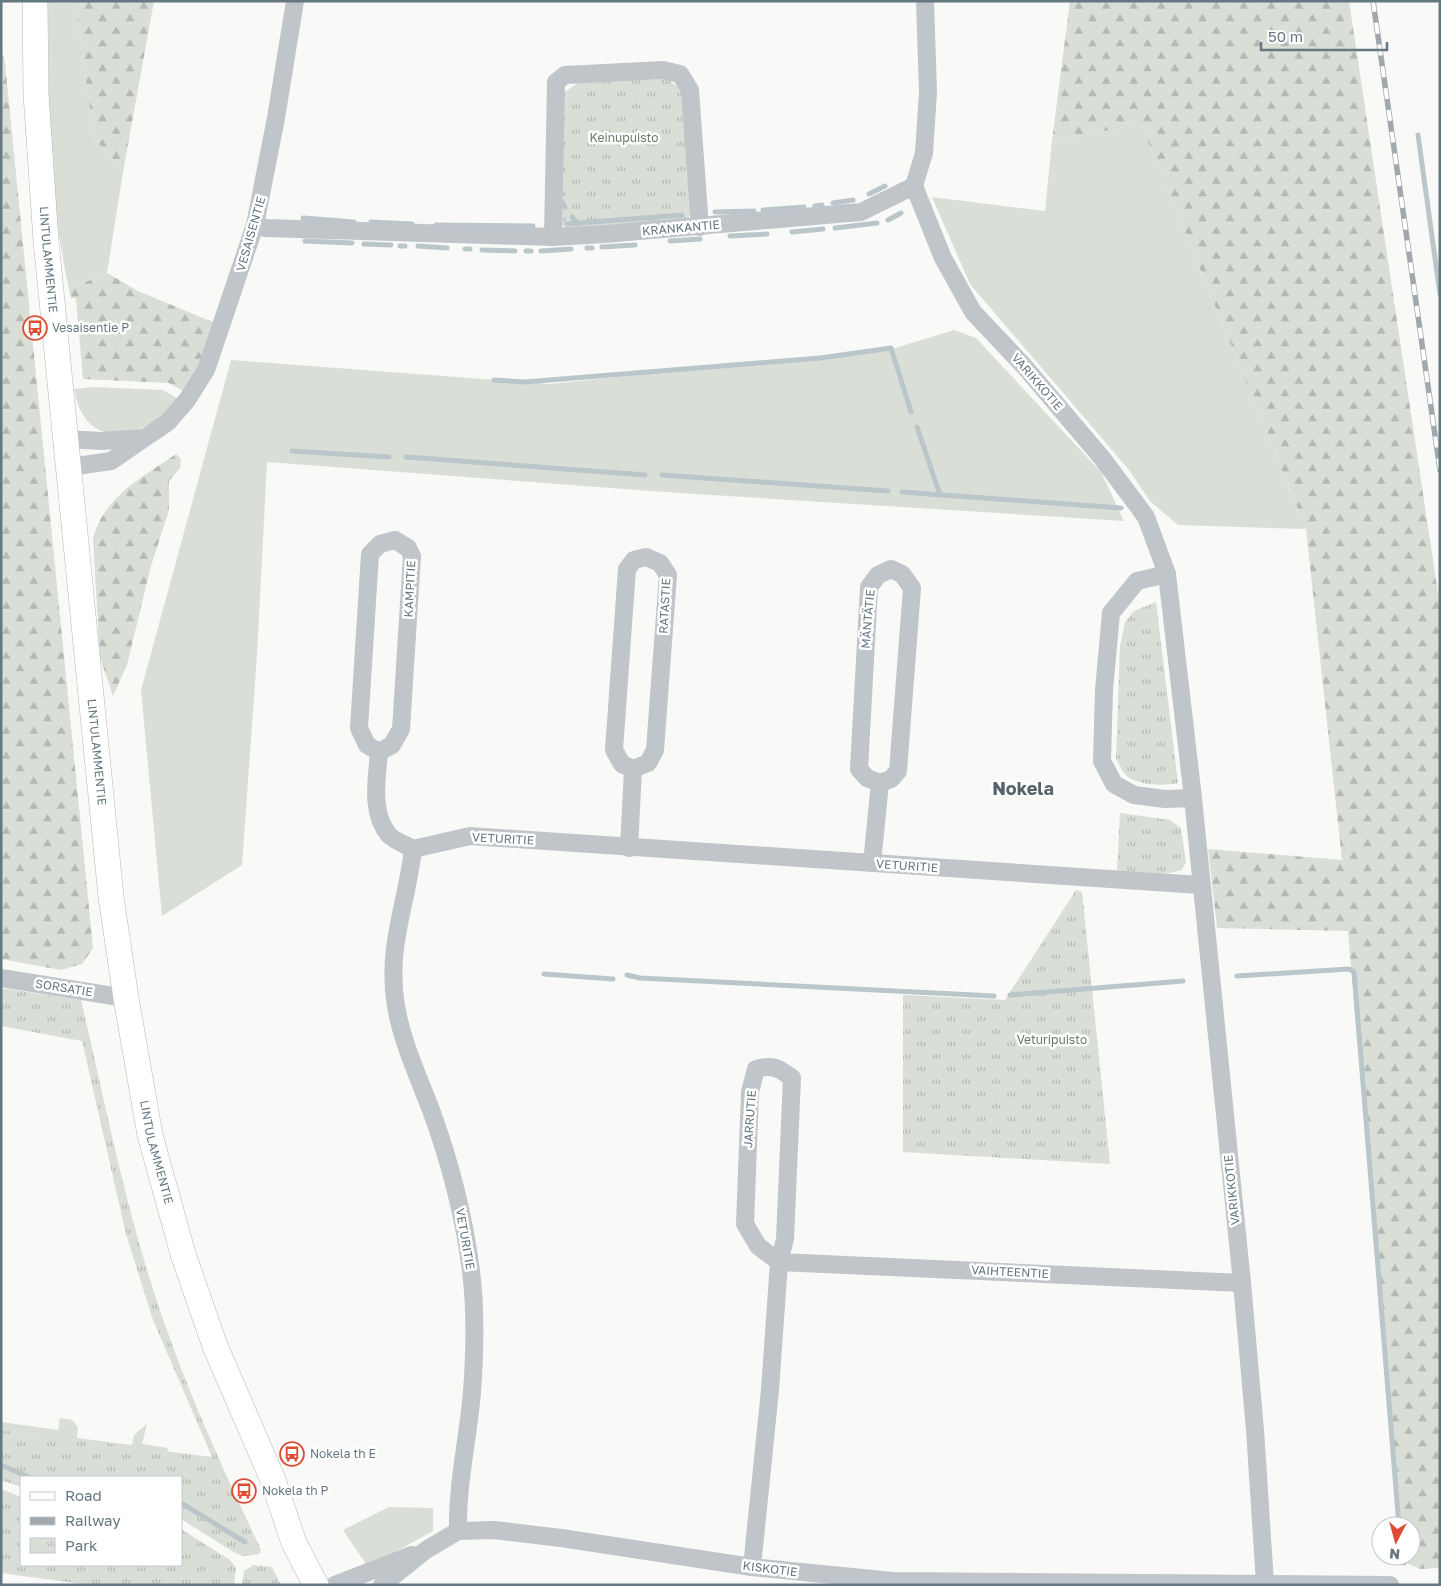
<svg xmlns="http://www.w3.org/2000/svg" width="1441" height="1586" font-family="'Golos Text',sans-serif">
	<defs>
		<pattern id="forest-firs" width="22" height="20" patternUnits="userSpaceOnUse" patternTransform="scale(1.25)"><rect width="22" height="20" fill="#d9ded6"/><path d="M5 1l3.5 6h-7zM16 11l3.5 6h-7z" fill="#b4b9b3"/></pattern>
		<pattern id="park-tufts" width="24" height="20" patternUnits="userSpaceOnUse" patternTransform="scale(1.25)"><rect width="24" height="20" fill="#d9ded6"/><path d="M3 7l-1-3M5 7V3M7 7l1-3M15 17l-1-3M17 17v-4M19 17l1-3" fill="none" stroke="#b4b9b3"/></pattern>
	</defs>
	<rect width="100%" height="100%" fill="#f9f9f7"/>
	<g fill="#d9ded6">
		<path d="M 48,1 L 75,1 L 94,138 L 123,172 L 107,273 L 69,289 C 48,195 49,97 48,1 Z"/>
		<path d="M 1141,124 L 1306,529 L 1178,525 L 1150,501 L 1129,470 L 970,284 L 932,197 L 1045,211 L 1052,141 Z"/>
		<path d="M 954,330 L 976,338 L 1101,472 L 1124,521 L 665,492 L 267,462 L 257,655 L 242,865 L 162,916 L 141,690 L 231,360 L 549,384 L 892,349 Z"/>
		<path d="M 92,387 L 163,390 L 180,400 C 145,438 86,456 74,389 Z"/>
		<path d="M 60,1418 L 72,1420 L 78,1427 L 77,1438 L 132,1445 L 134,1435 L 147,1424 L 142,1444 L 168,1448 L 167,1452 L 1,1430 L 1,1422 L 58,1430 Z"/>
		<path d="M 389,1507 L 433,1508 L 433,1531 L 368,1567 L 343,1530 Z"/>
	</g>
	<g fill="url(#forest-firs)">
		<path d="M 75,1 L 154,1 L 123,172 L 94,138 Z"/>
		<path d="M 1070,1 L 1349,1 L 1440,607 L 1440,1568 L 1420,1569 L 1402,1561 L 1401,1556 L 1411,1556 L 1411,1526 L 1399,1526 L 1348,931 L 1217,928 L 1208,849 L 1342,860 L 1306,529 L 1141,124 L 1052,141 Z"/>
		<path d="M 1,47 L 5,63 L 93,948 L 82,964 L 61,970 L 1,959 Z"/>
		<path d="M 107,273 L 138,291 L 215,323 L 200,364 L 185,392 L 169,383 L 83,379 L 76,298 L 71,298 L 69,289 Z"/>
		<path d="M 176,454 L 181,459 L 180,468 L 169,481 L 169,510 L 151,566 L 127,665 L 113,696 L 100,657 L 93,539 C 103,497 143,477 176,454 Z"/>
	</g>
	<g fill="url(#park-tufts)">
		<path d="M 661,79 L 669,80 L 684,92 L 691,213 L 687,220 L 569,231 L 561,224 L 561,98 L 565,92 L 579,82 Z"/>
		<path d="M 1156,602 L 1178,783 C 1163,786 1134,786 1124,773 C 1121,769 1119,763 1116,759 L 1120,646 L 1125,622 L 1134,611 Z"/>
		<path d="M 1120,813 L 1170,820 L 1181,828 L 1186,862 L 1182,870 L 1164,874 L 1117,871 Z"/>
		<path d="M 1076,890 L 1082,892 L 1110,1164 L 903,1152 L 903,995 L 1005,1000 Z"/>
		<path d="M 1,988 L 81,1000 C 106,1106 126,1213 162,1316 C 189,1396 225,1473 261,1550 L 259,1554 L 243,1556 L 235,1553 L 181,1519 L 181,1477 L 21,1477 L 21,1487 L 1,1480 L 1,1430 L 212,1457 L 153,1320 L 126,1234 L 82,1041 L 1,1026 Z"/>
		<path d="M 1,1489 L 21,1497 L 21,1565 L 181,1565 L 181,1529 L 230,1560 L 236,1568 L 234,1585 L 90,1585 L 1,1573 Z"/>
		<path d="M 253,1565 L 272,1567 L 281,1585 L 242,1585 L 244,1571 Z"/>
	</g>
	<g fill="none" stroke-linecap="round" stroke-linejoin="round">
		<g stroke="#bac6ca" stroke-width="5">
			<path d="M 1418,135 L 1440,294"/>
			<path d="M 869,194 L 885,186"/>
			<path d="M 563,203 L 565,207"/>
			<path d="M 833,203 L 853,200"/>
			<path d="M 815,206 L 822,205"/>
			<path d="M 763,210 L 804,207"/>
			<path d="M 715,212 L 754,211"/>
			<path d="M 572,217 L 578,224"/>
			<path d="M 303,218 L 354,222"/>
			<path d="M 888,220 L 901,213"/>
			<path d="M 371,222 L 412,224"/>
			<path d="M 567,224 L 682,215"/>
			<path d="M 436,225 L 533,226"/>
			<path d="M 835,228 L 877,223"/>
			<path d="M 792,232 L 823,229"/>
			<path d="M 730,236 L 767,234"/>
			<path d="M 305,241 L 352,243"/>
			<path d="M 670,241 L 700,239"/>
			<path d="M 364,244 L 391,245"/>
			<path d="M 400,246 L 405,246"/>
			<path d="M 418,246 L 447,248"/>
			<path d="M 602,247 L 635,245"/>
			<path d="M 587,248 L 592,248"/>
			<path d="M 465,249 L 470,249"/>
			<path d="M 482,250 L 515,251"/>
			<path d="M 526,251 L 531,251"/>
			<path d="M 541,251 L 571,249"/>
			<path d="M 494,380 L 525,382 L 820,358 L 891,348 L 911,412"/>
			<path d="M 917,427 L 940,495"/>
			<path d="M 292,451 L 389,457"/>
			<path d="M 406,457 L 645,475"/>
			<path d="M 662,475 L 888,491"/>
			<path d="M 902,492 L 1121,508"/>
			<path d="M 544,974 L 613,979"/>
			<path d="M 627,975 L 640,978 L 994,996"/>
			<path d="M 1237,976 L 1349,969 L 1354,972 L 1399,1526"/>
			<path d="M 1010,995 L 1183,981"/>
			<path d="M 1,1465 L 29,1477"/>
			<path d="M 181,1503 L 245,1542"/>
			<path d="M 1402,1556 L 1404,1563"/>
		</g>
		<g stroke="#b3b9bd" stroke-width="26">
			<g id="secondary">
				<path id="s1" d="M 35,1 L 36,94 L 46,241 L 111,897 L 126,998 L 150,1135 L 183,1254 L 215,1346 L 273,1480 L 294,1543 L 316,1585"/>
			</g>
		</g>
		<g stroke="#c0c5c9" stroke-width="18">
			<path d="M 914,186 L 943,258 L 973,312 L 1024,366 L 1102,458 L 1146,517 L 1167,574 L 1193,798 L 1242,1283 L 1255,1430 L 1265,1583"/>
			<path d="M 255,225 L 266,228 L 553,237 L 605,234 L 861,212 L 914,186 L 924,153 L 928,92 L 925,1"/>
			<path d="M 553,237 L 556,82 L 565,75 L 663,70 L 680,74 L 690,90 L 700,227"/>
			<path d="M 66,439 L 101,441 L 144,438"/>
			<path d="M 69,467 L 111,461 L 168,422 L 187,400 L 206,370 L 255,225 L 276,118 L 295,1"/>
			<path d="M 1167,574 L 1137,581 L 1111,613 L 1104,690 L 1102,761 L 1114,784 L 1134,795 L 1165,799 L 1193,798"/>
			<path d="M 379,752 L 367,745 L 359,728 L 370,554 L 380,544 L 395,540 L 408,548 L 412,556 L 401,729 L 392,745 L 379,752 C 377,778 370,813 389,835 C 395,841 406,845 413,849"/>
			<path d="M 629,848 L 633,769 L 622,764 L 614,750 L 627,569 L 634,560 L 646,557 L 660,563 L 668,575 L 655,750 L 648,763 L 633,769"/>
			<path d="M 413,849 L 470,836 L 1200,885"/>
			<path d="M 413,849 C 407,904 386,948 396,1006 C 402,1042 418,1076 431,1110 C 450,1162 464,1216 471,1271 C 476,1311 475,1352 472,1392 C 468,1439 457,1484 458,1531"/>
			<path d="M 872,863 L 880,783 L 867,778 L 859,769 L 869,587 L 878,575 L 891,569 L 902,574 L 912,588 L 898,771 L 891,779 L 880,783"/>
			<path d="M 1,978 L 126,998"/>
			<path d="M 779,1262 L 1242,1283"/>
			<path d="M 752,1567 L 770,1390 L 779,1262 L 785,1239 L 792,1078 C 779,1068 772,1064 756,1069 L 750,1092 L 745,1224 L 758,1246 L 779,1262"/>
			<path d="M 335,1585 L 412,1555"/>
			<path d="M 382,1585 L 426,1550 L 458,1531 L 494,1530 L 561,1538 L 752,1567 L 893,1581 L 1390,1585"/>
		</g>
		<use href="#secondary" stroke="#fff" stroke-width="25"/>
		<g stroke="#a0a8ad" stroke-width="5.5">
			<path id="rail" d="M 1373,1 L 1440,470"/>
		</g>
		<use href="#rail" stroke="#fff" stroke-width="4" stroke-dasharray="11" stroke-linecap="butt"/>
	</g>
	<defs>
		<g id="bus-ring" transform="scale(1.25)"><circle r="9.5" fill="#fff" stroke="#dd4c33" stroke-width="1.5"/><path d="M-5-6H5V4H4V6H2V4H-2V6H-4V4H-5ZM-3.5-4V0h7V-4ZM-3.5 1.2v1.5H-2V1.2ZM2 1.2v1.5H3.5V1.2Z" fill="#dd4c33"/></g>
	</defs>
	<g fill-rule="evenodd">
		<use href="#bus-ring" x="35" y="328"/>
		<use href="#bus-ring" x="292" y="1454"/>
		<use href="#bus-ring" x="244" y="1491"/>
	</g>
	<g text-anchor="middle" stroke-width="5" stroke-linejoin="round" paint-order="stroke">
		<g font-size="12" fill="#697964" stroke="#fff">
			<text x="624" y="142">Keinupuisto</text>
			<text x="1052" y="1044">Veturipuisto</text>
		</g>
		<g font-size="12" fill="#657781" stroke="#fff">
			<text transform="translate(681 228) rotate(-5)" y="4">KRANKANTIE</text>
			<text transform="translate(251 234) rotate(-74)" y="4">VESAISENTIE</text>
			<text dy="4" stroke="none"><textPath href="#s1" startOffset="259">LINTULAMMENTIE</textPath></text>
			<text transform="translate(1037 382) rotate(49)" y="4">VARIKKOTIE</text>
			<text transform="translate(410 589) rotate(-87)" y="4">KAMPITIE</text>
			<text transform="translate(665 606) rotate(-87)" y="4">RATASTIE</text>
			<text transform="translate(868 619) rotate(-85)" y="4">MÄNTÄTIE</text>
			<text dy="4" stroke="none"><textPath href="#s1" startOffset="754">LINTULAMMENTIE</textPath></text>
			<text transform="translate(503 839) rotate(3)" y="4">VETURITIE</text>
			<text transform="translate(907 866) rotate(4)" y="4">VETURITIE</text>
			<text transform="translate(64 988) rotate(9)" y="4">SORSATIE</text>
			<text transform="translate(750 1119) rotate(-86)" y="4">JARRUTIE</text>
			<text dy="4" stroke="none"><textPath href="#s1" startOffset="1159">LINTULAMMENTIE</textPath></text>
			<text transform="translate(1232 1190) rotate(-96)" y="4">VARIKKOTIE</text>
			<text transform="translate(465 1239) rotate(80)" y="4">VETURITIE</text>
			<text transform="translate(1010 1272) rotate(3)" y="4">VAIHTEENTIE</text>
			<text transform="translate(770 1569) rotate(7)" y="4">KISKOTIE</text>
		</g>
		<g font-size="12" fill="#657781" stroke="#fff" text-anchor="start">
			<text x="52" y="332">Vesaisentie P</text>
			<text x="310" y="1458">Nokela th E</text>
			<text x="262" y="1495">Nokela th P</text>
		</g>
		<g font-size="18" font-weight="bold" fill="#57646c" stroke="#fff">
			<text x="1023" y="795">Nokela</text>
		</g>
	</g>
	<rect width="1441" height="1586" fill="none" stroke="#657781" stroke-width="5"/>
	<rect x="20" y="1476" width="162" height="90" fill="#ffffff" stroke="#c1c9cd"/>
	<rect x="30" y="1492" width="25" height="8" fill="#ffffff" stroke="#c1c9cd"/>
	<text x="65" y="1501" font-size="15" fill="#657781">Road</text>
	<rect x="30" y="1517" width="25" height="8" fill="#a0a8ad" stroke="#c1c9cd"/>
	<text x="65" y="1526" font-size="15" fill="#657781">Railway</text>
	<rect x="30" y="1538" width="25" height="15" fill="url(#park-tufts)" stroke="#c1c9cd"/>
	<text x="65" y="1551" font-size="15" fill="#657781">Park</text>
	<g transform="translate(1396 1541) rotate(186)"><circle r="24" fill="#ffffff" stroke="#c1c9cd"/>
	<path d="M0-4L9 19L0 12L-9 19Z" fill="#dd4c33"/>
	<text y="-8" font-size="14" font-weight="bold" text-anchor="middle" fill="#657781">N</text>
	</g>
	<path d="M1261 42v8h126v-8" fill="none" stroke="#657781" stroke-width="2.5"/>
	<text x="1268" y="42" font-size="15" fill="#657781" stroke="#ffffff" stroke-width="4" paint-order="stroke">50 m</text>
</svg>
